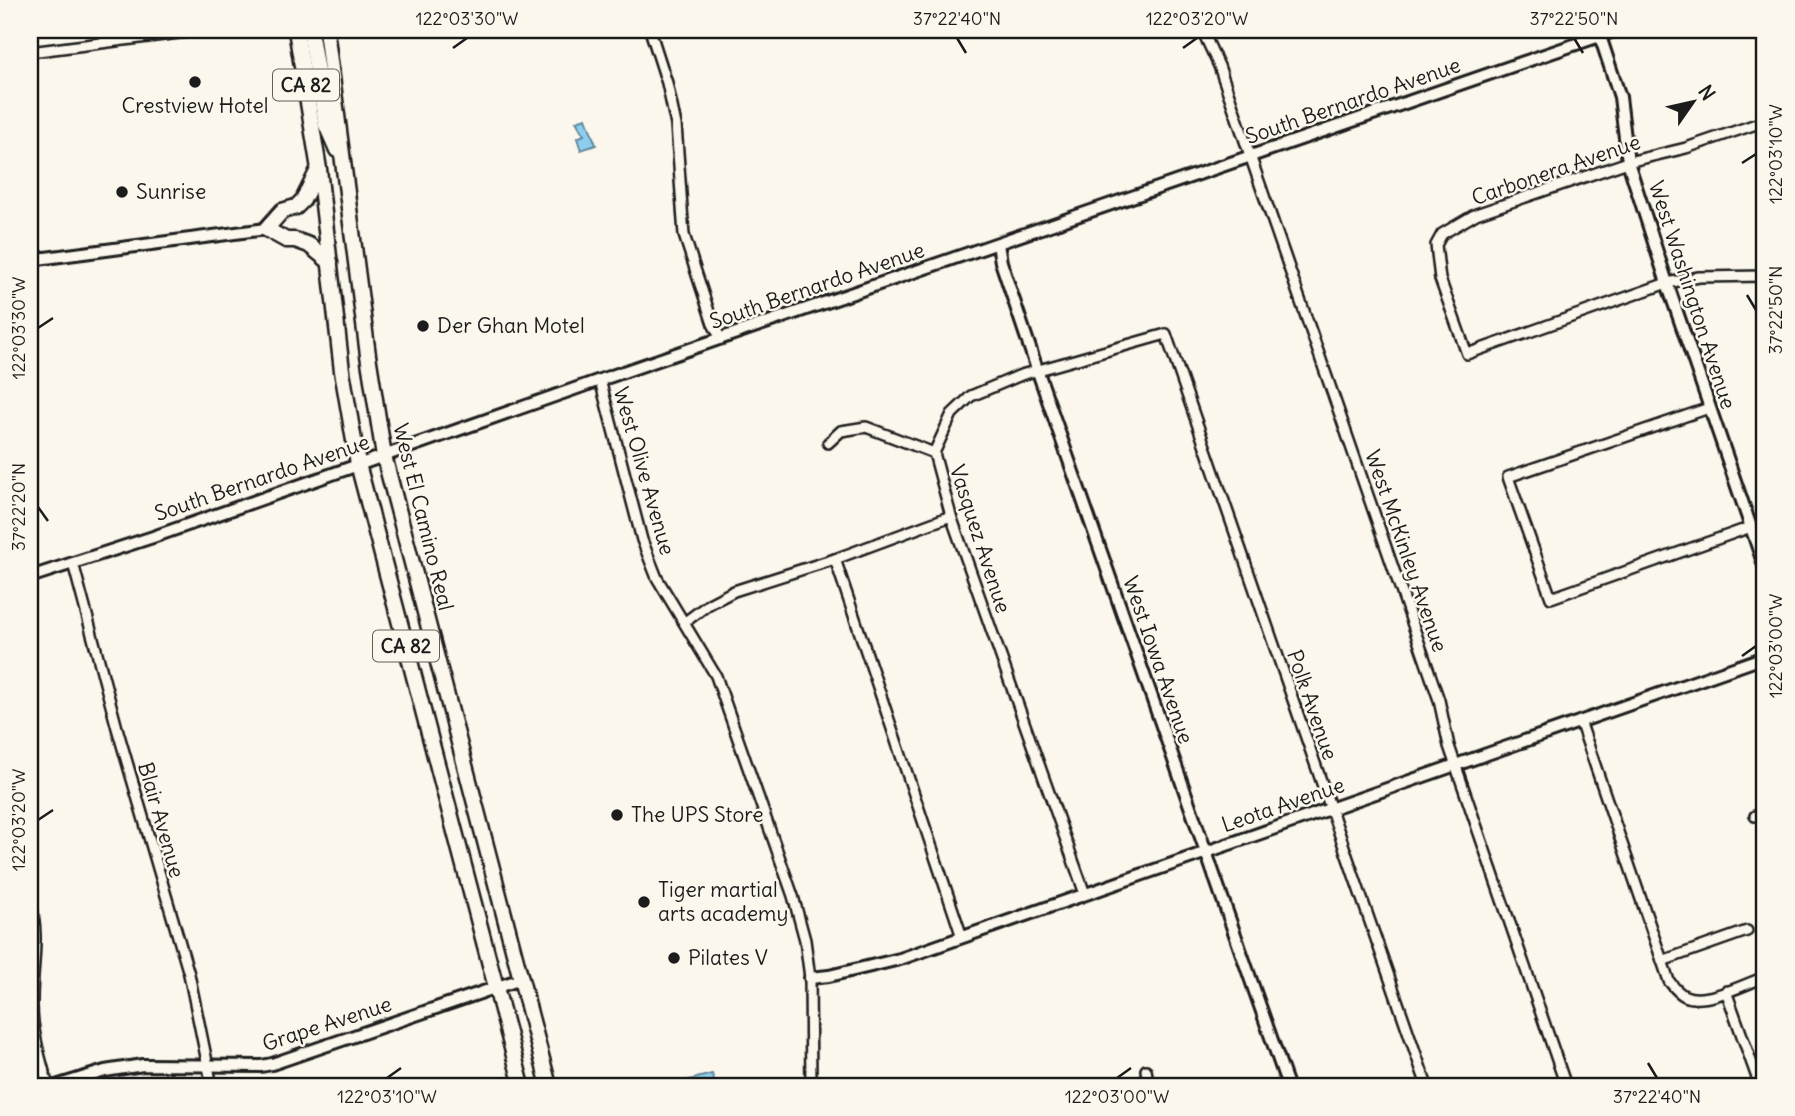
<svg xmlns="http://www.w3.org/2000/svg" width="1795" height="1116" font-family="Delius,sans-serif">
	<rect width="100%" height="100%" fill="#fbf7ec"/>
	<filter id="ink" filterUnits="userSpaceOnUse"><feTurbulence type="fractalNoise" baseFrequency=".0143" numOctaves="2"/><feDisplacementMap in="SourceGraphic" scale="14" xChannelSelector="R" yChannelSelector="G"/><feConvolveMatrix kernelMatrix="1 2 1 2 8 2 1 2 1" color-interpolation-filters="sRGB"/></filter>
	<g filter="url(#ink)">
		<g fill="#8dceef" stroke="#60879b" stroke-width="2">
			<path d="M 586,118 L 596,145 L 581,150 L 577,138 L 584,135 L 576,121 Z"/>
			<path d="M 712,1074 L 716,1086 L 679,1086 L 678,1083 Z"/>
		</g>
		<g fill="none" stroke-linecap="round" stroke-linejoin="round">
			<g stroke="#1c1c1c" stroke-width="14">
				<g id="minor">
					<path d="M 650,30 L 667,83 L 676,125 L 684,235 L 713,324 L 721,339"/>
					<path d="M 1202,30 L 1219,66 L 1439,700 L 1449,746 L 1566,1086"/>
					<path d="M 30,52 L 203,30"/>
					<path d="M 1765,121 L 1686,148 L 1628,162 L 1476,214 L 1442,234 L 1436,245 L 1440,279 L 1467,354 L 1667,283 L 1699,277 L 1765,276"/>
					<path d="M 600,380 L 642,540 L 657,578 L 716,676 L 793,896 L 805,940 L 810,978 L 811,1086"/>
					<path d="M 1709,408 L 1508,477 L 1551,598 L 1751,527"/>
					<path d="M 828,443 L 841,431 L 866,427 L 934,453"/>
					<path d="M 835,559 L 962,937"/>
					<path d="M 73,563 L 117,728 L 189,974 L 212,1086"/>
					<path d="M 685,622 L 709,604 L 734,591 L 835,559 L 951,516"/>
					<path d="M 1580,721 L 1669,981 C 1674,987 1678,993 1685,996 C 1706,1005 1745,984 1765,977"/>
					<path d="M 1755,816 L 1765,815"/>
					<path d="M 1085,894 L 951,516 L 934,453 L 952,414 L 971,396 L 1021,375 L 1166,334 L 1427,1086"/>
					<path d="M 30,901 C 40,934 32,967 32,1000 C 31,1029 40,1058 48,1086"/>
					<path d="M 1662,961 L 1747,931"/>
					<path d="M 1726,991 L 1760,1086"/>
					<path d="M 1146,1070 L 1149,1086"/>
				</g>
			</g>
			<g stroke="#1c1c1c" stroke-width="16">
				<g id="tertiary">
					<path d="M 1600,36 L 1620,97 L 1628,162 L 1667,283 L 1765,568"/>
					<path d="M 998,244 L 1001,262 L 1038,372 L 1288,1086"/>
					<path d="M 30,260 L 266,229"/>
					<path d="M 30,577 L 153,537 L 600,380 L 1617,30"/>
					<path d="M 810,978 L 829,976 L 900,959 L 1765,657"/>
					<path d="M 56,1086 L 105,1071 L 143,1065 L 261,1066 L 272,1064 L 521,979"/>
				</g>
			</g>
			<g stroke="#1c1c1c" stroke-width="19">
				<g id="primary">
					<path d="M 296,30 L 319,169 L 342,371 L 358,464 L 522,1086"/>
					<path d="M 310,30 L 326,125 L 337,150"/>
					<path d="M 326,30 L 368,355 L 384,456 L 549,1086"/>
					<path d="M 318,170 L 303,200 L 296,207 L 282,211 L 266,229 L 286,240 L 295,240 L 309,245 L 330,262"/>
				</g>
			</g>
			<use href="#minor" stroke="#fbf7ec" stroke-width="9"/>
			<use href="#tertiary" stroke="#fbf7ec" stroke-width="10"/>
			<use href="#primary" stroke="#fbf7ec" stroke-width="14"/>
		</g>
	</g>
	<path fill="none" stroke="#1c1c1c" stroke-width="2.5" d="M 957,38 L 966,53M 1574,38 L 1583,53M 453,48 L 467,38M 1183,48 L 1197,38M 1742,163 L 1756,154M 1747,295 L 1756,310M 38,328 L 53,318M 38,507 L 48,521M 1742,656 L 1756,646M 38,820 L 53,810M 1648,1063 L 1657,1078M 387,1078 L 401,1068M 1117,1078 L 1131,1068"/>
	<g fill="#1c1c1c" stroke="#fbf7ec" stroke-width="2.5">
		<circle cx="195" cy="82" r="7"/>
		<circle cx="122" cy="192" r="7"/>
		<circle cx="423" cy="326" r="7"/>
		<circle cx="617" cy="815" r="7"/>
		<circle cx="644" cy="902" r="7"/>
		<circle cx="674" cy="958" r="7"/>
	</g>
	<g text-anchor="middle" stroke-width="5" stroke-linejoin="round" paint-order="stroke">
		<g fill="#fbf7ec" stroke="#5f5e5a" stroke-width="2">
			<rect x="273" y="69.5" width="66" height="31" rx="5"/>
			<rect x="373" y="630.5" width="66" height="31" rx="5"/>
		</g>
		<g font-size="19" font-weight="bold" fill="#1c1c1c">
			<text x="306" y="92">CA 82</text>
			<text x="406" y="653">CA 82</text>
		</g>
		<g font-size="21" fill="#1c1c1c" stroke="#fbf7ec">
			<text transform="translate(1353 101) rotate(-19)" y="7">South Bernardo Avenue</text>
			<text transform="translate(1556 170) rotate(-19)" y="7">Carbonera Avenue</text>
			<text transform="translate(817 286) rotate(-19)" y="7">South Bernardo Avenue</text>
			<text transform="translate(1692 295) rotate(72)" y="7">West Washington Avenue</text>
			<text transform="translate(644 471) rotate(74)" y="7">West Olive Avenue</text>
			<text transform="translate(262 478) rotate(-19)" y="7">South Bernardo Avenue</text>
			<text transform="translate(423 517) rotate(76)" y="7">West El Camino Real</text>
			<text transform="translate(980 539) rotate(72)" y="7">Vasquez Avenue</text>
			<text transform="translate(1406 551) rotate(71)" y="7">West McKinley Avenue</text>
			<text transform="translate(1158 660) rotate(71)" y="7">West Iowa Avenue</text>
			<text transform="translate(1312 705) rotate(71)" y="7">Polk Avenue</text>
			<text transform="translate(1283 805) rotate(-19)" y="7">Leota Avenue</text>
			<text transform="translate(161 820) rotate(74)" y="7">Blair Avenue</text>
			<text transform="translate(327 1024) rotate(-18)" y="7">Grape Avenue</text>
		</g>
		<g font-size="21" fill="#1c1c1c" stroke="#fbf7ec" text-anchor="start">
			<text x="195" y="113" text-anchor="middle">Crestview Hotel</text>
			<text x="136" y="199">Sunrise</text>
			<text x="437" y="333">Der Ghan Motel</text>
			<text x="631" y="822">The UPS Store</text>
			<text x="658" y="897">Tiger martial<tspan x="658" dy="24">arts academy</tspan></text>
			<text x="688" y="965">Pilates V</text>
		</g>
	</g>
	<rect width="1795" height="1116" fill="none" stroke="#fbf7ec" stroke-width="77"/>
	<g transform="translate(1693 102) rotate(56)" stroke="#fbf7ec" stroke-width="5" paint-order="stroke">
	<path d="M0-5L12 26L0 18L-12 26Z" fill="#1c1c1c"/>
	<text y="-10" font-size="19" font-weight="bold" text-anchor="middle" fill="#1c1c1c">N</text>
	</g>
	<rect x="38" y="38" width="1718" height="1040" fill="none" stroke="#1c1c1c" stroke-width="2.5"/>
	<g font-size="18" text-anchor="middle" fill="#1c1c1c">
		<text x="467" y="25">122°03'30"W</text>
		<text x="957" y="25">37°22'40"N</text>
		<text x="1197" y="25">122°03'20"W</text>
		<text x="1574" y="25">37°22'50"N</text>
		<text transform="translate(1776 154) rotate(-90)" y="6">122°03'10"W</text>
		<text transform="translate(1776 310) rotate(-90)" y="6">37°22'50"N</text>
		<text transform="translate(19 328) rotate(-90)" y="6">122°03'30"W</text>
		<text transform="translate(19 507) rotate(-90)" y="6">37°22'20"N</text>
		<text transform="translate(1776 646) rotate(-90)" y="6">122°03'00"W</text>
		<text transform="translate(19 820) rotate(-90)" y="6">122°03'20"W</text>
		<text x="387" y="1103">122°03'10"W</text>
		<text x="1117" y="1103">122°03'00"W</text>
		<text x="1657" y="1103">37°22'40"N</text>
	</g>
</svg>
